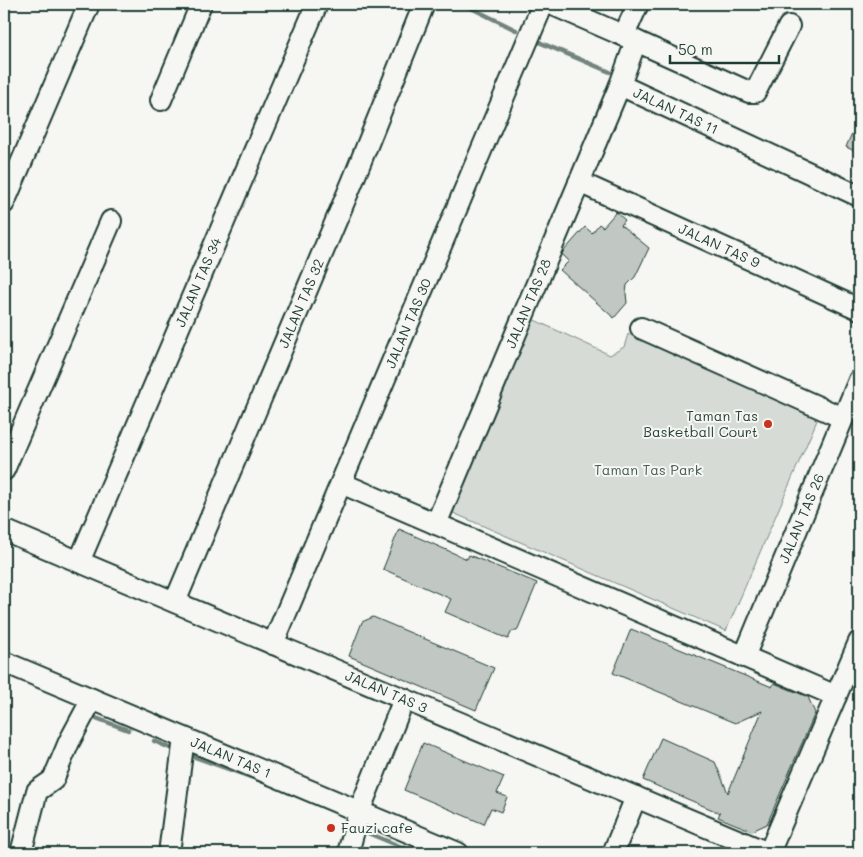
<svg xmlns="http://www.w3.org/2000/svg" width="863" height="857" font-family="Mali,sans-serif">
	<rect width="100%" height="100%" fill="#f6f6f2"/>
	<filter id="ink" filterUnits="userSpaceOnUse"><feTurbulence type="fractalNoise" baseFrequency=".02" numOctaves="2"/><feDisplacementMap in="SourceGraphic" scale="10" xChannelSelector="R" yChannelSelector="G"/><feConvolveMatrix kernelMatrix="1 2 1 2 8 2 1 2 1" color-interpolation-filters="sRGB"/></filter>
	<g filter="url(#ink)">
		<path fill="#d6dbd6" stroke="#7a8c85" d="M 528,317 L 610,355 L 624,347 L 628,334 L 818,418 L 726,631 L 444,509 Z"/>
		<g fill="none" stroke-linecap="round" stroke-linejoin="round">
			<g stroke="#72847d" stroke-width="4.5">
				<path d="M 463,4 L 516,30"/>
				<path d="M 534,40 L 610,72"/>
				<path d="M 96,718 L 128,730"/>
				<path d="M 154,741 L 170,748"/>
				<path d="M 192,756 L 267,783"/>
				<path d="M 368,833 L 416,853"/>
			</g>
		</g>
		<g fill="#c1c8c3" stroke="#1f3d34">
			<path d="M 859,117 L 859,153 L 846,147 Z"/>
			<path d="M 616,212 L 625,220 L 621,225 L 649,248 L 635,277 L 627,285 L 626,293 L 627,303 L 614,318 L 560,270 L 569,261 L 562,254 L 563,252 L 585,227 L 592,233 L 599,224 L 603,227 Z"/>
			<path d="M 399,529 L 467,559 L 469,555 L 537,583 L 517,631 L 512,631 L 508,639 L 445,612 L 451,599 L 383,569 Z"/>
			<path d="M 373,617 L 494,668 L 476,710 L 349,656 L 362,622 Z"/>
			<path d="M 631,629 L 772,687 L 774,683 L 808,697 L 815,713 L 767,824 L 752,831 L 718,817 L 720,813 L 643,780 L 661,738 L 715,762 L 728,793 L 762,711 L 735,723 L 613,673 Z"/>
			<path d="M 423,743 L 504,777 L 497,793 L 507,797 L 501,812 L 491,808 L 484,824 L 404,790 Z"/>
		</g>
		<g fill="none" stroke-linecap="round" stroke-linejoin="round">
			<g stroke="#1f3d34" stroke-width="24">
				<g id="minor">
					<path id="s1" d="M 551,4 L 636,41 L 620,85 L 859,196"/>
					<path d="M 624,35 L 638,4"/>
					<path d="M 636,41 L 749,92 L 755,92 L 758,87 L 789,26"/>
					<path d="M 161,100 L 201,4"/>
					<path id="s2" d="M 579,182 L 859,309"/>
					<path d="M 4,203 L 89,4"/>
					<path d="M 641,328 L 843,418"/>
					<path d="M 4,470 L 111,221"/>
					<path d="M 341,483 L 836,696"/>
					<path id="s3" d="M 436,524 L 620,85"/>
					<path id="s4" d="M 4,530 L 768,853"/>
					<path id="s5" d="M 79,562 L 317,4"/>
					<path id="s6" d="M 175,602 L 352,183 L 424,4"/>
					<path id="s7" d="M 273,644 L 543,4"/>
					<path id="s8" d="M 744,657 L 859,380"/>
					<path id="s9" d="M 4,662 L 458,853"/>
					<path d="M 21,853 L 37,791 L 53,780 L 69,742 L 92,699"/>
					<path d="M 169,853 L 184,738"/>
					<path d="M 348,853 L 359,812 L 404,699"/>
					<path d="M 613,853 L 636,797"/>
					<path d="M 769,853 L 859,642"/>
				</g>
			</g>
			<use href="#minor" stroke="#f6f6f2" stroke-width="20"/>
		</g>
	</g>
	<g fill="#c8321e" stroke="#f6f6f2" stroke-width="2">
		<circle cx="768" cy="424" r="5"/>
		<circle cx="331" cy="828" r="5"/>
	</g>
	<g text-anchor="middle" stroke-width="4" stroke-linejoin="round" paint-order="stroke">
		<g font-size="14" fill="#1f3d34" stroke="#f6f6f2">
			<text dy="5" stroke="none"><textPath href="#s1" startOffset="201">JALAN TAS 11</textPath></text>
			<text dy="5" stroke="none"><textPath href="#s2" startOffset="154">JALAN TAS 9</textPath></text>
			<text dy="5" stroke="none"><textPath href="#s5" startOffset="304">JALAN TAS 34</textPath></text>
			<text dy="5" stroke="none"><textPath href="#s6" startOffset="324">JALAN TAS 32</textPath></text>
			<text dy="5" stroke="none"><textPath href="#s3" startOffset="239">JALAN TAS 28</textPath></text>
			<text dy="5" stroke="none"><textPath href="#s7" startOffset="348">JALAN TAS 30</textPath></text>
			<text dy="5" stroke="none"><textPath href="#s8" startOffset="150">JALAN TAS 26</textPath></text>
			<text dy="5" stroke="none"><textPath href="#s4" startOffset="415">JALAN TAS 3</textPath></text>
			<text dy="5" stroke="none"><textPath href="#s9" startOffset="246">JALAN TAS 1</textPath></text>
		</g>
		<g font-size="14" fill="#1f3d34" stroke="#f6f6f2" text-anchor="end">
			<text x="758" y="421">Taman Tas<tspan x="758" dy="16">Basketball Court</tspan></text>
			<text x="341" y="833" text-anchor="start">Fauzi cafe</text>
		</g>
		<g font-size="14" fill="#445d54" stroke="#f6f6f2">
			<text x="648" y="475">Taman Tas Park</text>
		</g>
	</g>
	<rect width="863" height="857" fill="none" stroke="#f6f6f2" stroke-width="20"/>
	<rect x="10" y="10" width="843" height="837" fill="none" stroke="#1f3d34" stroke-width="2" filter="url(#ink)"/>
	<path d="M670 55v8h109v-8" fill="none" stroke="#1f3d34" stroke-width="2.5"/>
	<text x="678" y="55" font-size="15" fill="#1f3d34" stroke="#f6f6f2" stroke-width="4" paint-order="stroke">50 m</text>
</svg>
